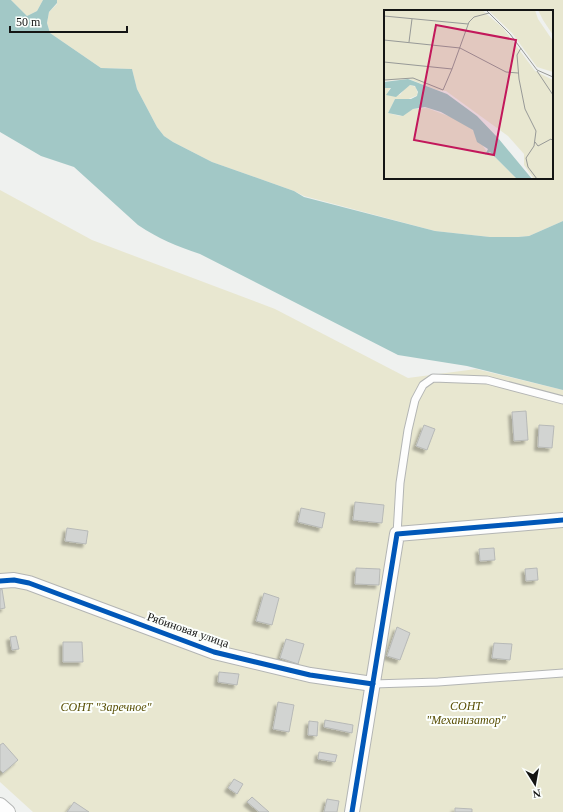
<svg xmlns="http://www.w3.org/2000/svg" width="563" height="812" font-family="'Times New Roman',serif">
	<defs>
		<filter id="shadow"><feDropShadow dx="-3.5" dy="3.5" stdDeviation="1" flood-color="#0004"/></filter>
	</defs>
	<rect width="100%" height="100%" fill="#eff1ef"/>
	<g fill="#e8e7d0" fill-rule="evenodd">
		<path d="M 11,0 L 43,0 L 37,11 L 27,16 Z"/>
		<path d="M 57,0 L 563,0 L 563,221 L 529,236 L 518,237 L 490,237 L 435,231 L 304,196 L 294,191 L 212,162 L 173,142 L 164,136 L 157,127 L 137,89 L 132,69 L 101,68 L 50,33 L 47,23 L 49,12 L 57,4 ZM 385,11 L 552,11 L 552,178 L 385,178 Z"/>
		<path d="M 0,190 L 92,240 L 275,309 L 408,378 L 476,369 L 563,390 L 563,812 L 33,812 L 0,782 Z"/>
	</g>
	<path fill="#a2c8c6" d="M 0,0 L 11,0 L 27,16 L 37,11 L 43,0 L 57,0 L 57,3 L 49,12 L 47,23 L 50,33 L 101,68 L 132,69 L 137,89 L 157,127 L 164,136 L 173,142 L 212,162 L 294,191 L 304,197 L 435,231 L 490,237 L 518,237 L 529,236 L 563,221 L 563,390 L 467,366 L 398,355 L 200,254 C 176,246 159,239 138,225 L 74,167 L 41,156 L 0,132 Z"/>
	<g fill="#d2d4d2" stroke="#b7b9b7" filter="url(#shadow)">
		<path d="M 526,411 L 528,440 L 514,441 L 512,412 Z"/>
		<path d="M 424,425 L 435,429 L 427,450 L 416,446 Z"/>
		<path d="M 539,425 L 554,426 L 552,448 L 538,447 Z"/>
		<path d="M 355,502 L 384,505 L 382,523 L 353,520 Z"/>
		<path d="M 301,508 L 325,513 L 322,528 L 298,522 Z"/>
		<path d="M 67,528 L 88,531 L 86,544 L 65,541 Z"/>
		<path d="M 494,548 L 495,560 L 480,561 L 479,549 Z"/>
		<path d="M 356,568 L 380,569 L 379,585 L 355,584 Z"/>
		<path d="M 537,568 L 538,580 L 526,581 L 525,569 Z"/>
		<path d="M 2,589 L 5,608 L 0,609 L 0,590 Z"/>
		<path d="M 264,593 L 279,598 L 272,625 L 256,621 Z"/>
		<path d="M 397,627 L 410,633 L 400,660 L 387,656 Z"/>
		<path d="M 16,636 L 19,649 L 12,650 L 10,637 Z"/>
		<path d="M 286,639 L 304,644 L 298,664 L 280,658 Z"/>
		<path d="M 63,642 L 82,642 L 83,662 L 63,662 Z"/>
		<path d="M 494,643 L 512,644 L 510,660 L 492,658 Z"/>
		<path d="M 219,672 L 239,674 L 237,685 L 218,682 Z"/>
		<path d="M 278,702 L 294,705 L 289,732 L 273,729 Z"/>
		<path d="M 325,720 L 353,725 L 352,733 L 324,727 Z"/>
		<path d="M 309,721 L 318,722 L 317,736 L 308,735 Z"/>
		<path d="M 3,743 L 18,760 L 3,773 L 0,770 L 0,745 Z"/>
		<path d="M 319,752 L 337,755 L 335,762 L 318,759 Z"/>
		<path d="M 234,779 L 243,784 L 237,794 L 228,788 Z"/>
		<path d="M 252,797 L 269,812 L 259,812 L 247,802 Z"/>
		<path d="M 327,799 L 339,801 L 337,812 L 324,812 Z"/>
		<path d="M 74,802 L 89,812 L 67,812 Z"/>
		<path d="M 455,808 L 472,809 L 472,812 L 455,812 Z"/>
	</g>
	<g fill="none" stroke-linecap="round" stroke-linejoin="round">
		<g stroke="#b3b5b4" stroke-width="9">
			<g id="service">
				<path d="M 397,534 L 400,483 L 408,430 L 415,400 L 423,385 L 433,378 L 487,380 L 563,400"/>
				<path d="M 373,684 L 438,682 L 563,673"/>
			</g>
		</g>
		<g stroke="#b3b5b4" stroke-width="16">
			<g id="minor">
				<path d="M 0,581 L 14,580 L 29,583 L 214,652 L 310,675 L 373,684"/>
				<path d="M 0,805 L 8,812"/>
				<path d="M 352,812 L 397,534 L 563,520"/>
			</g>
		</g>
		<use href="#service" stroke="#fdfdfd" stroke-width="7"/>
		<use href="#minor" stroke="#fdfdfd" stroke-width="14"/>
		<g stroke="#fcfffc" stroke-width="8">
			<g id="cycleway">
				<path d="M 0,581 L 14,580 L 29,583 L 214,652 L 310,675 L 373,684"/>
				<path d="M 352,812 L 397,534 L 563,520"/>
			</g>
		</g>
		<use href="#cycleway" stroke="#0057b8" stroke-width="5"/>
	</g>
	<g text-anchor="middle" stroke-width="4" stroke-linejoin="round" paint-order="stroke">
		<g font-size="12" fill="#141514" stroke="#fcfffc">
			<text transform="translate(188 630) rotate(19)" y="4">Рябиновая улица</text>
		</g>
		<g font-size="12" font-style="italic" fill="#594f05" stroke="#fcfffc">
			<text x="466" y="710">СОНТ<tspan x="466" dy="14">"Механизатор"</tspan></text>
			<text x="106" y="711">СОНТ "Заречное"</text>
		</g>
	</g>
	<g transform="translate(384 10)">
		<rect width="169" height="169" fill="#eff1ef"/>
		<path d="M 0,0 L 98,0 L 119,18 L 151,61 L 169,70 L 169,169 L 150,169 L 140,155 L 140,144 L 124,126 L 62,81 L 53,80 L 25,69 L 0,71 ZM 104,0 L 151,0 L 154,9 L 169,31 L 169,62 L 153,57 L 128,23 ZM 154,0 L 169,0 L 169,25 L 159,10 ZM 26,75 L 32,77 L 34,85 L 22,90 L 11,89 L 4,103 L 16,106 L 29,99 L 43,98 L 72,109 L 88,119 L 103,142 L 106,142 L 133,169 L 0,169 L 0,78 L 7,77 L 4,81 L 16,85 L 21,78 Z" fill="#e8e7d0"/>
		<path d="M 24,69 L 63,84 L 93,106 L 114,128 L 148,169 L 133,169 L 106,142 L 101,145 L 104,139 L 93,132 L 89,120 L 57,102 L 41,97 L 29,99 L 19,106 L 4,103 L 11,89 L 27,89 L 33,86 L 34,82 L 31,76 L 26,75 L 12,87 L 2,85 L 7,78 L 0,78 L 0,72 Z" fill="#a2c8c6"/>
		<path fill="none" stroke="#979997" stroke-width="1" d="M 102,0 L 126,24 L 153,60 L 169,67M 0,6 L 84,14M 0,30 L 76,38 L 122,62 L 134,63M 25,32 L 28,9M 137,38 L 133,45 L 135,69 L 141,99 L 152,121 L 150,136 L 142,148 L 144,157 L 153,169M 0,52 L 68,59 L 85,12 L 90,7 L 105,3M 153,61 L 169,85M 0,70 L 29,68 L 59,80 L 68,59M 151,132 L 154,136 L 167,129 L 169,131"/>
		<path fill="#c2185b" fill-opacity="0.15" stroke="#c2185b" stroke-width="2" d="M 52,15 L 132,30 L 110,145 L 30,130 Z"/>
		<rect width="169" height="169" fill="none" stroke="#141514" stroke-width="2"/>
	</g>
	<g transform="translate(535 784) rotate(169)" stroke="#fcfffc" stroke-width="3" paint-order="stroke">
	<path d="M0-3L7 15L0 10L-7 15Z" fill="#141514"/>
	<text y="-6" font-size="11" font-weight="bold" text-anchor="middle" fill="#141514">N</text>
	</g>
	<path d="M10 26v6h117v-6" fill="none" stroke="#141514" stroke-width="2"/>
	<text x="16" y="26" font-size="12" fill="#141514" stroke="#fcfffc" stroke-width="3" paint-order="stroke">50 m</text>
</svg>
